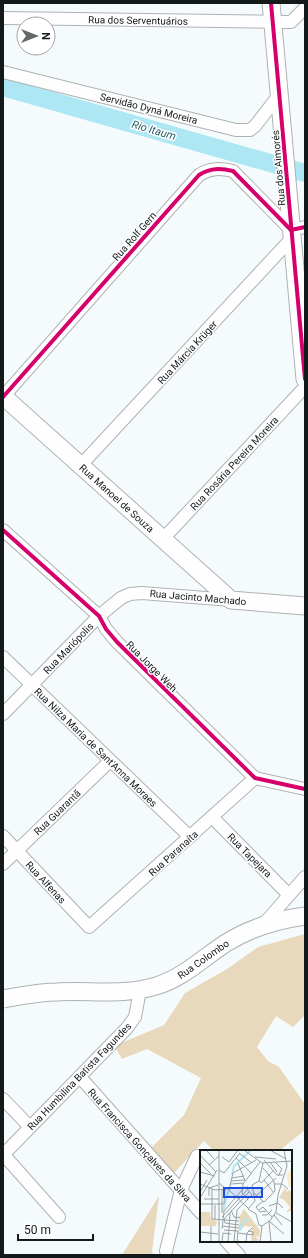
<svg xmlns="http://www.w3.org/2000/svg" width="308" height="1258" font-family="Roboto,sans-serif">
	<rect width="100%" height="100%" fill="#f5fbfc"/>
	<g fill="#e9d9bc">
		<path d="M 305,934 L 305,1015 L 293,1027 L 276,1016 L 257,1047 L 268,1061 L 279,1067 L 305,1104 L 305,1130 L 279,1151 L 214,1151 L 204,1141 L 172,1175 L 149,1150 L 184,1115 L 201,1078 L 147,1049 L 122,1059 L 114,1046 L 164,1025 L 185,993 L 227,969 L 258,947 Z"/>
		<path d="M 159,1196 L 152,1252 L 154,1255 L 122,1255 Z"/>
	</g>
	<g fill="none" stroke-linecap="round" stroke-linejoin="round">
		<path stroke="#aee7f4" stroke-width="18" d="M 3,87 L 305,173"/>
		<g stroke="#aeb2b3" stroke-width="14">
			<g id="street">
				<path d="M 3,18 L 291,22 L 305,8"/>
				<path d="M 3,72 L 236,130 L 250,130 L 255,126 L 279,95"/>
				<path d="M 3,397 L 199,175 C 210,168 220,168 233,171 L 291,230 L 305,227"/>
				<path d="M 81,465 L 292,238"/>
				<path d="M 3,530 L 99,616 L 106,629 L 117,642 L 255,778 L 305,789"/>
				<path d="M 163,539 L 305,387"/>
				<path d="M 3,657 L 190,837"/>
				<path d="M 3,714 L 99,616 L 121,598 L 130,594 L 142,593 L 231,600"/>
				<path d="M 212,817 L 288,894"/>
				<path d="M 3,836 L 89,927 L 255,778"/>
				<path d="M 3,864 L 110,761"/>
				<path d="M 262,926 L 305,877"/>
				<path d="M 80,1077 L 201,1213"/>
				<path d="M 3,1099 L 30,1127"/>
				<path d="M 3,1154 L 59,1217"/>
				<path d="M 3,1155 L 127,1028 L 135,1017 L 140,990"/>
				<path d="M 226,1241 L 239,1255"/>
				<path d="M 166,1251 L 181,1190 L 197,1156"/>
			</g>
		</g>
		<g stroke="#aeb2b3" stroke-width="19">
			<g id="secondary">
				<path d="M 271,3 L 305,379"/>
				<path d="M 3,396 L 231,600 L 305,606"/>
				<path d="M 3,999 C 21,996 39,992 57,992 C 90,990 124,996 156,986 C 183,978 203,958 226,943 C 250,928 276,920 305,916"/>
			</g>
		</g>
		<use href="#street" stroke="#fefeff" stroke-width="12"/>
		<use href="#secondary" stroke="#fefeff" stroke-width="17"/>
		<g stroke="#fff" stroke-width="6">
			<g id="cycleway">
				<path d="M 271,3 L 305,379"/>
				<path d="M 3,397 L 199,175 C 210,168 220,168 233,171 L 291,230 L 305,227"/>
				<path d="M 3,530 L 99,616 L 106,629 L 117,642 L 255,778 L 305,789"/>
			</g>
		</g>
		<use href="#cycleway" stroke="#d6006c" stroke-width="4"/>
	</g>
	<g text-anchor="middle" stroke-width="3" stroke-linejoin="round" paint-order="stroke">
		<g font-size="10" fill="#14191a" stroke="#fff">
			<text transform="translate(138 20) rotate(1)" y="4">Rua dos Serventuários</text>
			<text transform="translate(149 108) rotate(14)" y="4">Servidão Dyná Moreira</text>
			<text transform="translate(278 168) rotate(-95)" y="4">Rua dos Aimorés</text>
			<text transform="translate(134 236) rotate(-49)" y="4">Rua Rolf Gern</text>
			<text transform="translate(187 352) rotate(-47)" y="4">Rua Márcia Krüger</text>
			<text transform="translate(234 463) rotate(-47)" y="4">Rua Rosária Pereira Moreira</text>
			<text transform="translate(117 498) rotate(42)" y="4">Rua Manoel de Souza</text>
			<text transform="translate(198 597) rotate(5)" y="4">Rua Jacinto Machado</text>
			<text transform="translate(68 648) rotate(-46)" y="4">Rua Mariópolis</text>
			<text transform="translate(152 666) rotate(45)" y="4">Rua Jorge Weh</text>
			<text transform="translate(96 747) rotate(44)" y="4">Rua Nilza Maria de Sant'Anna Moraes</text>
			<text transform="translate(57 812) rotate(-44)" y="4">Rua Guarantã</text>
			<text transform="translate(173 853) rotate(-42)" y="4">Rua Paranaíta</text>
			<text transform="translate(250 855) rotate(45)" y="4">Rua Tapejara</text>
			<text transform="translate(46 882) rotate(47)" y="4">Rua Alfenas</text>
			<text transform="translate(203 959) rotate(-35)" y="4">Rua Colombo</text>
			<text transform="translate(79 1076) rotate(-46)" y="4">Rua Humbilina Batista Fagundes</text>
			<text transform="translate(140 1145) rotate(48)" y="4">Rua Francisca Gonçalves da Silva</text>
		</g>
		<g font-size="11" font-style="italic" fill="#1d5d69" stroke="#fff">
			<text transform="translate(154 130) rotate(16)" y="4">Rio Itaum</text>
		</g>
	</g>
	<g transform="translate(200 1150)">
		<rect width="92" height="92" fill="#f5fbfc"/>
		<path d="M 92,18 L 92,35 L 89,37 L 86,25 Z" fill="#faecd1"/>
		<path d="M 85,38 L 87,42 L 89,40 L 92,43 L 92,60 L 86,63 L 90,57 L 83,49 L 79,48 ZM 44,59 L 60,80 L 59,87 L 55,86 L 59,90 L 55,92 L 51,92 L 52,77 L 45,76 L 38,82 L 40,68 L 37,66 L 40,66 ZM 0,62 L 10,62 L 11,69 L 17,71 L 16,76 L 0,76 Z" fill="#e9d9bc"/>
		<path fill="none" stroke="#aee7f4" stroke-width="2" d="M 32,25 L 34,16 L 51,0M 23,61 L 29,39M 40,81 L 41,75 L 48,68"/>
		<path fill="none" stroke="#9ba1a2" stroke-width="1" d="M 6,0 L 14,9M 44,0 L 62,13 L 92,11M 70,0 L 86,9M 39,3 L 52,13M 0,5 L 16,22M 22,7 L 29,12 L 38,0M 55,7 L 76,9M 36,8 L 51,23M 64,10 L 77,25 L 83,25M 70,12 L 77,22M 75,12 L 82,19 L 78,26M 0,13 L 11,24M 38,13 L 45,31M 9,15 L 19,6M 63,18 L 74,31 L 75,41M 19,20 L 24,23 L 40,3M 0,22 L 15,26M 32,28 L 44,26M 59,30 L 61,33 L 73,21M 64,30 L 74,43M 31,31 L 44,30M 0,34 L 15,40 L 48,37M 31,34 L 43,33M 75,34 L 82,34 L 88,39M 12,39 L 12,69 L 39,71M 22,39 L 22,63M 0,42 L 7,30M 54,43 L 64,52 L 75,41M 57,45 L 76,28M 9,46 L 9,38 L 18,35M 0,48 L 17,20M 4,49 L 19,49M 48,49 L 42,43 L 43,34 L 60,12M 63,51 L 56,57 L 60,62 L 66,61M 0,54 L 24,54 L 25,38 L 19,33M 15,55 L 15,69M 69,56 L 78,53 L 83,58M 48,58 L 29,40 L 33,23 L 56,10M 31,60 L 34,67 L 40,68M 59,60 L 63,57 L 72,67M 76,63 L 92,72M 62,65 L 67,65 L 72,60M 74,65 L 82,75M 22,67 L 48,39M 24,69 L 49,42M 24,69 L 25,73 L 39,75M 22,76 L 39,78M 62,76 L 59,75 L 56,64 L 48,59 L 55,51 L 52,35 L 59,31 L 63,13M 62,76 L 69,71 L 84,84M 22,79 L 24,61 L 42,40M 24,80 L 38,81 L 37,92M 0,82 L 18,84M 38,83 L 53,85 L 53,82 L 48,81M 11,92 L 11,76M 19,92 L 19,0M 22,92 L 23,83 L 31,84M 28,92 L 30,63M 34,92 L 37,60 L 52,45 L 48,40M 46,92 L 47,83 L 52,78M 60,92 L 62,76M 71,92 L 69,72 L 76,62 L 78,45 L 87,16 L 84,0"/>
		<path fill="#1d4ed8" fill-opacity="0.15" stroke="#1d4ed8" stroke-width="2" d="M 24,38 L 62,38 L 62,47 L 24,47 Z"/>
		<rect width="92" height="92" fill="none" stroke="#14191a" stroke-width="2"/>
	</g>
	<rect width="308" height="1258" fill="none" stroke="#14191a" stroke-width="8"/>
	<g transform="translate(36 36) rotate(90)"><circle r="19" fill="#ffffff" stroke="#a1a3a3"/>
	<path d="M0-3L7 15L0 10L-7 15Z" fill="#636869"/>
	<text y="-6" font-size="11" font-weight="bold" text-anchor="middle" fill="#14191a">N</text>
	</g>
	<path d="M18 1234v6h75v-6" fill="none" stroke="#14191a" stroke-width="2"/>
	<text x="24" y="1234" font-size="12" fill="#14191a" stroke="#ffffff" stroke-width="3" paint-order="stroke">50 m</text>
</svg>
